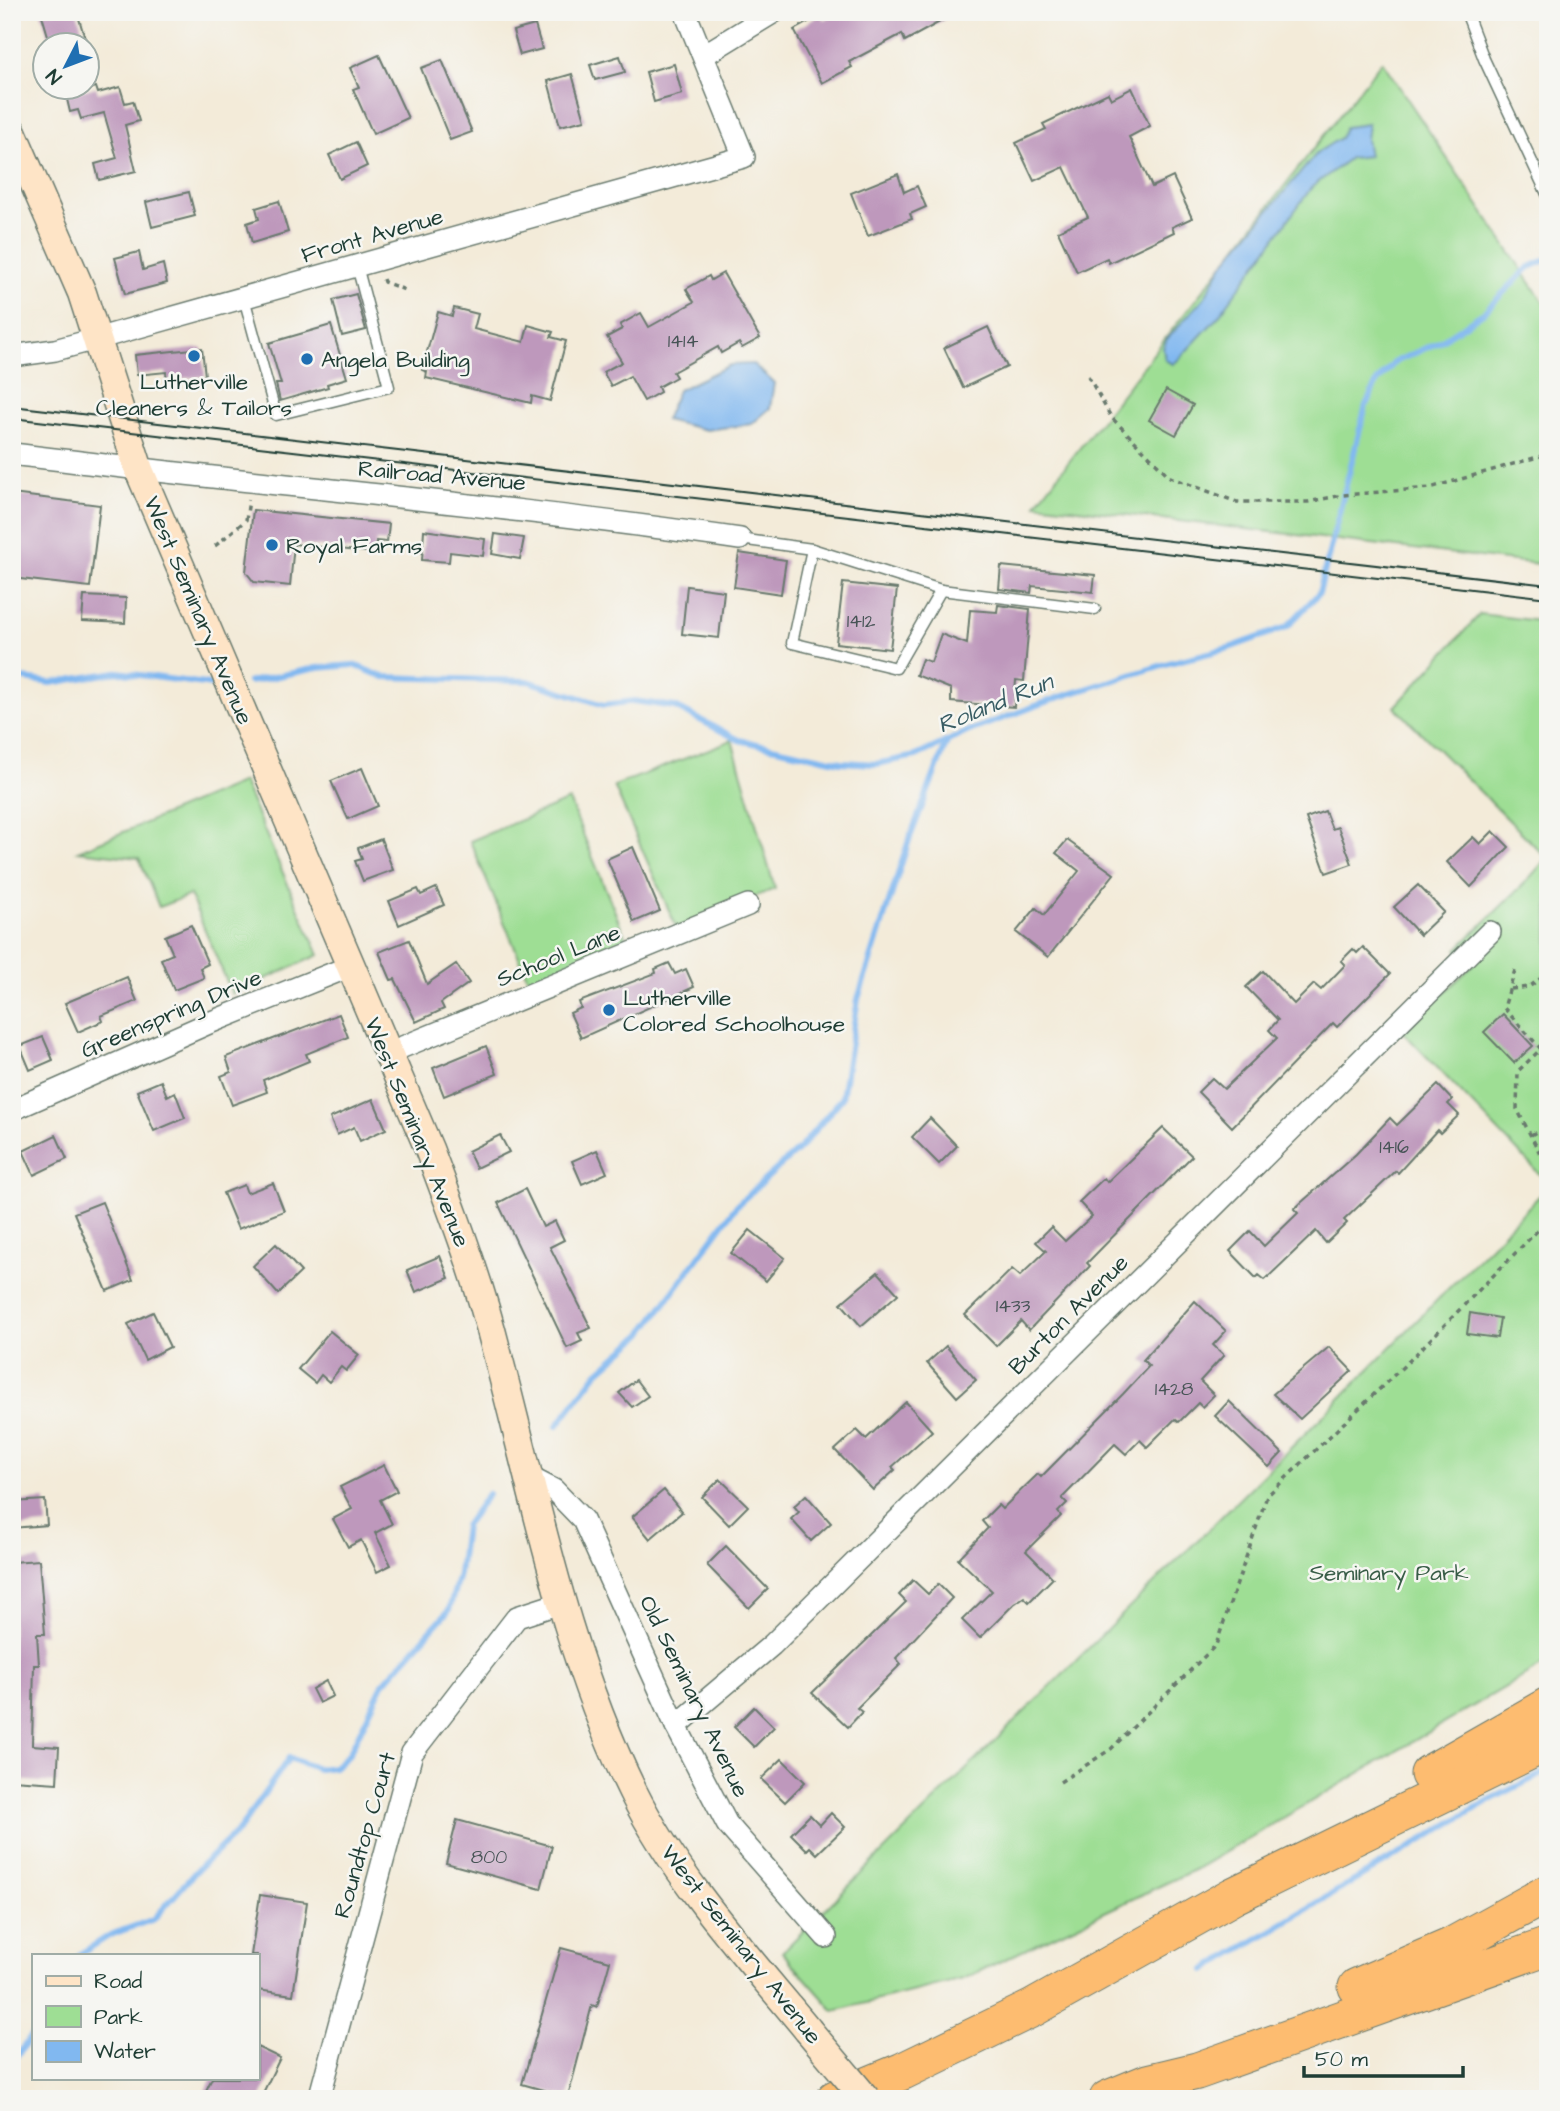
<svg xmlns="http://www.w3.org/2000/svg" width="1560" height="2111" font-family="'Architects Daughter',sans-serif">
	<rect width="100%" height="100%" fill="#f6f6f2"/>
	<filter id="ink" filterUnits="userSpaceOnUse"><feTurbulence type="fractalNoise" baseFrequency=".0143" numOctaves="2"/><feDisplacementMap in="SourceGraphic" scale="14" xChannelSelector="R" yChannelSelector="G"/><feConvolveMatrix kernelMatrix="1 2 1 2 8 2 1 2 1" color-interpolation-filters="sRGB"/></filter>
	<filter id="wash" filterUnits="userSpaceOnUse"><feTurbulence type="fractalNoise" baseFrequency=".00686" numOctaves="4" result="noise"/><feDisplacementMap in="SourceGraphic" scale="28" xChannelSelector="R" yChannelSelector="G"/><feGaussianBlur stdDeviation="1.57" result="paint"/><feColorMatrix in="noise" values="0 0 0 0 0 0 0 0 0 0 0 0 0 0 0 0 0 1.4 0 .05"/><feComposite in="paint" operator="in"/></filter>
	<g filter="url(#wash)">
		<rect width="100%" height="100%" fill="#f3ebd9"/>
		<g fill="#9ede94" stroke="#5e8e64" stroke-width="2">
			<path d="M 1382,61 L 1548,309 L 1548,565 L 1036,504 Z"/>
			<path d="M 1480,614 L 1548,622 L 1548,1183 L 1403,1032 L 1472,966 L 1457,949 L 1525,883 L 1547,858 L 1395,707 Z"/>
			<path d="M 732,740 L 775,889 L 722,909 L 678,931 L 614,786 Z"/>
			<path d="M 243,782 L 319,955 L 232,994 L 190,895 L 159,907 L 139,858 L 78,851 Z"/>
			<path d="M 569,800 L 629,946 L 531,986 L 470,841 Z"/>
			<path d="M 1548,1187 L 1548,1662 L 1198,1868 L 963,1979 L 834,2011 L 782,1952 L 1338,1401 Z"/>
		</g>
		<g fill="#81b8f0" stroke="#507a92" stroke-width="2">
			<path d="M 1368,124 L 1366,139 L 1369,156 L 1350,158 L 1312,187 L 1218,317 L 1178,360 L 1173,364 L 1165,360 L 1163,348 L 1167,339 L 1204,298 L 1223,264 L 1318,152 L 1340,138 L 1346,127 Z"/>
			<path d="M 753,364 L 774,383 L 770,408 L 752,424 L 706,430 L 665,420 L 678,390 L 730,365 Z"/>
		</g>
		<g fill="none" stroke-linecap="round" stroke-linejoin="round">
			<g stroke="#81b8f0" stroke-width="6">
				<path d="M 12,677 L 51,683 L 117,672 L 212,685"/>
				<path d="M 249,682 L 317,668 L 354,665 L 383,677 L 528,681 L 604,705 L 634,701 L 675,707 L 739,740 L 841,762 L 876,764 L 916,756 L 969,731 L 1057,698 L 1169,663 L 1229,648 L 1287,627 L 1319,593 L 1366,405 L 1377,382 L 1395,362 L 1439,342 L 1483,313 L 1528,268 L 1548,259"/>
				<path d="M 557,1426 L 597,1373 L 642,1334 L 737,1205 L 800,1148 L 842,1098 L 858,999 L 909,840 L 947,742"/>
				<path d="M 79,1955 L 110,1935 L 154,1919 L 197,1870 L 239,1830 L 289,1758 L 318,1769 L 334,1767 L 349,1754 L 383,1684 L 449,1610 L 459,1574 L 465,1526 L 488,1494"/>
				<path d="M 1205,1970 L 1488,1801 L 1548,1771"/>
				<path d="M 12,2061 L 33,2035"/>
			</g>
		</g>
		<g id="blocks">
			<g fill="#be98bc">
				<path d="M 41,12 L 77,12 L 86,42 L 51,46 Z"/>
				<path d="M 839,12 L 958,12 L 905,41 L 902,34 L 849,62 L 852,67 L 822,83 L 794,30 L 821,15 L 824,20 Z"/>
				<path d="M 535,25 L 542,49 L 520,55 L 513,31 Z"/>
				<path d="M 379,55 L 408,118 L 373,134 L 353,89 L 359,87 L 350,68 Z"/>
				<path d="M 620,56 L 625,72 L 595,80 L 590,65 Z"/>
				<path d="M 442,60 L 472,132 L 450,140 L 421,68 Z"/>
				<path d="M 674,64 L 682,94 L 654,102 L 646,72 Z"/>
				<path d="M 572,74 L 585,120 L 560,126 L 548,81 Z"/>
				<path d="M 96,87 L 98,93 L 120,87 L 125,103 L 133,101 L 139,121 L 125,125 L 136,171 L 99,180 L 95,164 L 117,158 L 104,113 L 81,119 L 78,110 L 70,112 L 66,95 Z"/>
				<path d="M 1132,88 L 1150,126 L 1129,137 L 1152,187 L 1173,177 L 1192,218 L 1172,227 L 1174,232 L 1109,263 L 1107,258 L 1077,272 L 1058,231 L 1088,217 L 1064,167 L 1034,181 L 1016,143 L 1046,129 L 1043,124 L 1108,93 L 1111,99 Z"/>
				<path d="M 356,142 L 367,166 L 340,179 L 329,155 Z"/>
				<path d="M 898,174 L 904,192 L 917,186 L 926,207 L 910,214 L 912,219 L 868,236 L 851,193 Z"/>
				<path d="M 189,192 L 195,216 L 152,227 L 146,202 Z"/>
				<path d="M 279,201 L 288,232 L 252,243 L 247,223 L 259,219 L 256,208 Z"/>
				<path d="M 139,252 L 143,270 L 163,264 L 167,283 L 125,294 L 115,258 Z"/>
				<path d="M 723,273 L 760,338 L 742,348 L 739,343 L 721,353 L 718,347 L 673,372 L 676,377 L 658,387 L 660,392 L 644,401 L 630,376 L 611,386 L 603,372 L 622,362 L 607,337 L 622,329 L 620,325 L 641,313 L 649,327 L 694,302 L 686,289 L 709,276 L 711,280 Z"/>
				<path d="M 356,294 L 366,330 L 342,336 L 333,300 Z"/>
				<path d="M 454,308 L 478,314 L 474,329 L 524,342 L 528,325 L 553,332 L 551,337 L 566,341 L 550,401 L 532,396 L 531,403 L 426,378 L 427,372 L 422,370 L 438,312 L 452,316 Z"/>
				<path d="M 331,325 L 347,378 L 327,384 L 328,387 L 280,401 L 276,384 L 281,384 L 269,343 Z"/>
				<path d="M 988,327 L 1007,367 L 963,388 L 944,348 Z"/>
				<path d="M 202,348 L 205,376 L 167,380 L 166,372 L 137,375 L 135,355 Z"/>
				<path d="M 1166,390 L 1193,405 L 1176,435 L 1149,420 Z"/>
				<path d="M 12,494 L 100,505 L 90,587 L 12,578 Z"/>
				<path d="M 253,510 L 389,524 L 387,542 L 376,541 L 375,553 L 294,544 L 290,586 L 254,582 L 246,572 Z"/>
				<path d="M 424,530 L 485,539 L 483,556 L 450,552 L 449,562 L 422,560 Z"/>
				<path d="M 495,534 L 524,538 L 520,559 L 492,554 Z"/>
				<path d="M 739,553 L 786,560 L 781,594 L 734,587 Z"/>
				<path d="M 1001,566 L 1095,575 L 1093,592 L 1032,586 L 1031,593 L 999,589 Z"/>
				<path d="M 843,583 L 897,589 L 890,649 L 836,643 Z"/>
				<path d="M 687,586 L 724,591 L 719,638 L 682,634 Z"/>
				<path d="M 84,596 L 126,598 L 125,623 L 82,621 Z"/>
				<path d="M 998,605 L 1030,609 L 1024,681 L 1016,680 L 1014,707 L 951,702 L 951,689 L 916,675 L 922,659 L 931,662 L 941,634 L 967,644 L 970,610 L 997,612 Z"/>
				<path d="M 362,768 L 378,806 L 348,819 L 331,781 Z"/>
				<path d="M 1325,811 L 1332,829 L 1338,827 L 1352,864 L 1326,873 L 1306,818 Z"/>
				<path d="M 1493,831 L 1509,847 L 1471,887 L 1447,862 L 1473,837 L 1480,844 Z"/>
				<path d="M 381,839 L 393,870 L 363,881 L 355,861 L 362,859 L 358,848 Z"/>
				<path d="M 1067,840 L 1114,874 L 1048,957 L 1016,932 L 1036,908 L 1044,915 L 1079,871 L 1056,853 Z"/>
				<path d="M 633,847 L 660,911 L 634,922 L 607,859 Z"/>
				<path d="M 1418,885 L 1444,912 L 1420,935 L 1394,907 Z"/>
				<path d="M 436,888 L 444,905 L 399,925 L 389,901 L 418,889 L 421,895 Z"/>
				<path d="M 191,925 L 208,964 L 200,968 L 204,978 L 174,990 L 161,959 L 173,954 L 165,936 Z"/>
				<path d="M 409,940 L 427,984 L 456,964 L 469,983 L 441,1003 L 444,1009 L 416,1022 L 395,979 L 391,980 L 379,952 Z"/>
				<path d="M 1363,947 L 1390,974 L 1337,1027 L 1333,1023 L 1232,1127 L 1198,1092 L 1212,1078 L 1224,1089 L 1277,1038 L 1269,1030 L 1278,1020 L 1246,987 L 1263,971 L 1294,1004 L 1314,984 L 1321,990 L 1345,965 L 1341,961 L 1353,949 L 1357,953 Z"/>
				<path d="M 669,963 L 675,974 L 686,969 L 694,987 L 581,1038 L 570,1013 L 581,1008 L 579,1002 L 656,973 L 655,969 Z"/>
				<path d="M 127,977 L 137,1001 L 101,1016 L 103,1021 L 78,1032 L 65,1003 Z"/>
				<path d="M 339,1014 L 348,1037 L 306,1054 L 309,1061 L 263,1080 L 267,1092 L 232,1105 L 221,1076 L 231,1072 L 226,1057 Z"/>
				<path d="M 1503,1014 L 1533,1046 L 1514,1063 L 1484,1032 Z"/>
				<path d="M 43,1037 L 53,1060 L 30,1070 L 20,1046 Z"/>
				<path d="M 486,1046 L 497,1074 L 444,1096 L 433,1068 Z"/>
				<path d="M 161,1081 L 167,1096 L 175,1092 L 185,1118 L 154,1131 L 137,1091 Z"/>
				<path d="M 1438,1085 L 1452,1100 L 1448,1104 L 1459,1115 L 1440,1133 L 1437,1130 L 1398,1173 L 1396,1171 L 1344,1220 L 1347,1223 L 1326,1243 L 1316,1231 L 1265,1280 L 1259,1275 L 1256,1278 L 1230,1251 L 1250,1231 L 1264,1246 L 1298,1213 L 1294,1209 L 1356,1154 L 1390,1118 L 1397,1125 Z"/>
				<path d="M 373,1099 L 386,1129 L 360,1141 L 354,1127 L 337,1135 L 330,1118 Z"/>
				<path d="M 930,1118 L 957,1146 L 939,1164 L 912,1137 Z"/>
				<path d="M 1163,1128 L 1192,1156 L 1087,1263 L 1090,1266 L 1029,1330 L 1021,1321 L 996,1346 L 965,1315 L 1012,1269 L 1020,1276 L 1046,1251 L 1036,1242 L 1051,1227 L 1065,1241 L 1092,1216 L 1079,1202 L 1104,1178 L 1107,1182 Z"/>
				<path d="M 56,1135 L 67,1159 L 34,1175 L 23,1151 Z"/>
				<path d="M 500,1135 L 509,1152 L 476,1168 L 468,1151 Z"/>
				<path d="M 597,1150 L 607,1173 L 582,1184 L 572,1161 Z"/>
				<path d="M 273,1183 L 284,1211 L 238,1229 L 223,1193 L 244,1185 L 247,1193 Z"/>
				<path d="M 525,1189 L 543,1227 L 555,1221 L 564,1240 L 550,1247 L 591,1328 L 578,1333 L 582,1341 L 567,1348 L 498,1203 Z"/>
				<path d="M 102,1202 L 133,1280 L 107,1291 L 74,1213 Z"/>
				<path d="M 750,1230 L 785,1258 L 766,1281 L 731,1253 Z"/>
				<path d="M 276,1244 L 301,1272 L 278,1294 L 253,1266 Z"/>
				<path d="M 440,1256 L 449,1278 L 416,1292 L 407,1270 Z"/>
				<path d="M 878,1272 L 898,1294 L 861,1326 L 841,1303 Z"/>
				<path d="M 1195,1301 L 1226,1331 L 1213,1345 L 1224,1355 L 1200,1381 L 1214,1395 L 1202,1407 L 1198,1403 L 1179,1422 L 1175,1419 L 1147,1447 L 1140,1440 L 1126,1454 L 1115,1444 L 1062,1498 L 1067,1503 L 1058,1512 L 1061,1516 L 1026,1551 L 1053,1578 L 1029,1602 L 1024,1597 L 1014,1604 L 980,1638 L 962,1620 L 992,1591 L 958,1559 L 988,1528 L 982,1521 L 998,1505 L 1002,1509 L 1038,1474 L 1041,1477 L 1123,1394 L 1149,1366 L 1143,1360 Z"/>
				<path d="M 153,1312 L 170,1347 L 145,1360 L 128,1324 Z"/>
				<path d="M 1470,1313 L 1500,1318 L 1497,1338 L 1467,1334 Z"/>
				<path d="M 330,1331 L 359,1355 L 346,1371 L 341,1367 L 329,1382 L 321,1375 L 315,1383 L 298,1369 Z"/>
				<path d="M 946,1346 L 976,1380 L 957,1397 L 927,1363 Z"/>
				<path d="M 1329,1347 L 1352,1371 L 1300,1419 L 1273,1394 Z"/>
				<path d="M 636,1380 L 648,1396 L 632,1407 L 619,1393 Z"/>
				<path d="M 1229,1401 L 1282,1453 L 1269,1467 L 1215,1416 Z"/>
				<path d="M 906,1402 L 932,1431 L 892,1467 L 895,1470 L 873,1490 L 835,1450 L 857,1430 L 866,1439 Z"/>
				<path d="M 384,1465 L 397,1491 L 380,1500 L 392,1524 L 375,1533 L 391,1565 L 377,1572 L 361,1540 L 348,1547 L 333,1519 L 352,1509 L 340,1487 Z"/>
				<path d="M 720,1479 L 748,1506 L 729,1525 L 702,1497 Z"/>
				<path d="M 664,1490 L 682,1512 L 650,1539 L 632,1517 Z"/>
				<path d="M 806,1495 L 831,1523 L 811,1541 L 791,1519 L 799,1512 L 794,1506 Z"/>
				<path d="M 45,1500 L 47,1525 L 12,1528 L 12,1502 Z"/>
				<path d="M 726,1546 L 768,1589 L 749,1608 L 707,1565 Z"/>
				<path d="M 39,1560 L 45,1634 L 37,1634 L 39,1665 L 34,1665 L 32,1745 L 59,1747 L 57,1783 L 12,1780 L 12,1562 Z"/>
				<path d="M 913,1580 L 928,1594 L 938,1584 L 952,1598 L 896,1658 L 901,1664 L 857,1708 L 862,1712 L 848,1727 L 812,1693 L 906,1602 L 899,1595 Z"/>
				<path d="M 326,1681 L 333,1696 L 319,1703 L 312,1689 Z"/>
				<path d="M 754,1707 L 774,1727 L 754,1747 L 734,1727 Z"/>
				<path d="M 782,1759 L 805,1782 L 785,1802 L 761,1779 Z"/>
				<path d="M 831,1813 L 845,1827 L 817,1854 L 810,1847 L 807,1850 L 791,1834 L 810,1815 L 820,1825 Z"/>
				<path d="M 457,1820 L 552,1846 L 541,1889 L 446,1863 Z"/>
				<path d="M 260,1895 L 307,1902 L 293,1995 L 257,1990 L 257,1955 L 251,1955 Z"/>
				<path d="M 561,1948 L 610,1961 L 597,2007 L 592,2005 L 568,2097 L 522,2084 Z"/>
				<path d="M 257,2047 L 280,2058 L 260,2099 L 202,2099 L 212,2078 L 257,2078 Z"/>
			</g>
		</g>
	</g>
	<g filter="url(#ink)">
		<use href="#blocks" fill-opacity="0" stroke="#697a6e" stroke-width="2"/>
		<g fill="none" stroke-linecap="round" stroke-linejoin="round">
			<g stroke="#697a6e" stroke-width="13">
				<g id="service">
					<path d="M 1466,12 L 1484,59 L 1548,196"/>
					<path d="M 244,298 L 276,415 L 389,387 L 357,266"/>
					<path d="M 740,539 L 812,549 L 941,590 L 1095,609"/>
					<path d="M 812,549 L 792,643 L 896,668 L 941,590"/>
				</g>
			</g>
			<g stroke="#697a6e" stroke-width="24">
				<g id="minor">
					<path d="M 704,55 L 774,12"/>
					<path d="M 12,356 L 55,350 L 96,339 L 744,157 L 685,12"/>
					<path d="M 12,454 C 255,484 498,504 740,539"/>
					<path d="M 388,1053 L 748,905"/>
					<path d="M 12,1110 L 209,1023 L 351,966"/>
					<path d="M 527,1476 L 554,1490 L 583,1520 L 676,1726 L 727,1824 L 826,1937"/>
					<path d="M 676,1726 L 772,1645 L 1490,932"/>
					<path d="M 319,2099 L 412,1753 L 517,1617 L 560,1603"/>
				</g>
			</g>
			<g stroke="#697a6e" stroke-width="31">
				<path id="secondary" d="M 12,132 L 82,293 L 139,470 L 429,1149 C 454,1215 479,1281 496,1349 C 536,1499 564,1652 633,1792 C 677,1880 746,1955 808,2030"/>
			</g>
			<g stroke="#697a6e" stroke-width="39">
				<g id="motorway">
					<path d="M 1429,1774 L 1548,1706"/>
					<path d="M 1357,1987 L 1450,1947 L 1548,1893"/>
					<path d="M 835,2099 L 903,2071 L 1033,2008 L 1233,1896 L 1548,1742"/>
					<path d="M 1108,2099 L 1147,2083 L 1197,2071 L 1548,1946"/>
				</g>
			</g>
			<g stroke="#697a6e" stroke-width="3.5" stroke-dasharray="5 5" stroke-linecap="butt">
				<path d="M 383,279 L 384,282 L 405,290"/>
				<path d="M 1088,376 L 1111,417 L 1170,477 L 1237,502 L 1308,502 L 1343,495 L 1430,488 L 1548,454"/>
				<path d="M 215,546 L 246,520 L 249,500"/>
				<path d="M 1515,970 L 1504,1008 L 1541,1049 L 1518,1071 L 1517,1109 L 1548,1169"/>
				<path d="M 1511,989 L 1529,987 L 1548,973"/>
				<path d="M 1531,1135 L 1548,1125"/>
				<path d="M 1060,1782 L 1111,1749 L 1216,1645 L 1267,1496 L 1410,1360 L 1548,1220"/>
			</g>
			<use href="#service" stroke="#fff" stroke-width="10"/>
			<use href="#minor" stroke="#fff" stroke-width="21"/>
			<use href="#secondary" stroke="#fee4c6" stroke-width="28"/>
			<use href="#motorway" stroke="#fdbc70" stroke-width="37"/>
			<g stroke="#1f3d34" stroke-width="2">
				<path d="M 12,406 L 1548,585"/>
				<path d="M 12,418 L 1548,598"/>
			</g>
			<g stroke="#697a6e" stroke-width="31" stroke-linecap="butt">
				<path id="secondary-bridge" d="M 808,2030 L 866,2099"/>
			</g>
			<use href="#secondary-bridge" stroke="#fee4c6" stroke-width="28"/>
		</g>
	</g>
	<g fill="#1f6fb2" stroke="#f6f6f2" stroke-width="2.5">
		<circle cx="194" cy="356" r="7"/>
		<circle cx="307" cy="359" r="7"/>
		<circle cx="272" cy="545" r="7"/>
		<circle cx="609" cy="1010" r="7"/>
	</g>
	<g text-anchor="middle" stroke-width="5" stroke-linejoin="round" paint-order="stroke">
		<g font-size="19" fill="#475456">
			<text x="683" y="347">1414</text>
			<text x="861" y="627">1412</text>
			<text x="1394" y="1153">1416</text>
			<text x="1013" y="1312">1433</text>
			<text x="1174" y="1395">1428</text>
			<text x="489" y="1863">800</text>
		</g>
		<g font-size="23" fill="#1f3d34" stroke="#f6f6f2">
			<text transform="translate(372 235) rotate(-16)" y="8">Front Avenue</text>
			<text transform="translate(442 475) rotate(5)" y="8">Railroad Avenue</text>
			<text transform="translate(199 610) rotate(67)" y="8">West Seminary Avenue</text>
			<text transform="translate(558 955) rotate(-22)" y="8">School Lane</text>
			<text transform="translate(171 1013) rotate(-23)" y="8">Greenspring Drive</text>
			<text transform="translate(418 1132) rotate(68)" y="8">West Seminary Avenue</text>
			<text transform="translate(1068 1314) rotate(-45)" y="8">Burton Avenue</text>
			<text transform="translate(695 1696) rotate(64)" y="8">Old Seminary Avenue</text>
			<text transform="translate(364 1835) rotate(-74)" y="8">Roundtop Court</text>
			<text transform="translate(742 1944) rotate(52)" y="8">West Seminary Avenue</text>
		</g>
		<g font-size="23" fill="#1f3d34" stroke="#f6f6f2" text-anchor="start">
			<text x="321" y="367">Angela Building</text>
			<text x="194" y="389" text-anchor="middle">Lutherville<tspan x="194" dy="26">Cleaners &amp; Tailors</tspan></text>
			<text x="286" y="553">Royal Farms</text>
			<text x="623" y="1005">Lutherville<tspan x="623" dy="26">Colored Schoolhouse</tspan></text>
		</g>
		<g font-size="23" fill="#385d47" stroke="#f6f6f2">
			<text x="1389" y="1580">Seminary Park</text>
		</g>
		<g font-size="24" font-style="italic" fill="#385c63" stroke="#f6f6f2">
			<text transform="translate(995 703) rotate(-22)" y="8">Roland Run</text>
		</g>
	</g>
	<rect width="1560" height="2111" fill="none" stroke="#f6f6f2" stroke-width="42"/>
	<rect x="32" y="1954" width="228" height="126" fill="#f6f6f2" stroke="#a0aca6" stroke-width="2"/>
	<rect x="46" y="1976" width="35" height="10" fill="#fee4c6" stroke="#a0aca6" stroke-width="2"/>
	<text x="94" y="1988" font-size="21" fill="#1f3d34">Road</text>
	<rect x="46" y="2006" width="35" height="21" fill="#9ede94" stroke="#a0aca6" stroke-width="2"/>
	<text x="94" y="2024" font-size="21" fill="#1f3d34">Park</text>
	<rect x="46" y="2041" width="35" height="21" fill="#81b8f0" stroke="#a0aca6" stroke-width="2"/>
	<text x="94" y="2058" font-size="21" fill="#1f3d34">Water</text>
	<g transform="translate(66 66) rotate(228)"><circle r="33" fill="#f6f6f2" stroke="#a0aca6" stroke-width="2"/>
	<path d="M0-5L12 26L0 18L-12 26Z" fill="#1f6fb2"/>
	<text y="-10" font-size="19" font-weight="bold" text-anchor="middle" fill="#1f3d34">N</text>
	</g>
	<path d="M1304 2066v10h159v-10" fill="none" stroke="#1f3d34" stroke-width="3.5"/>
	<text x="1315" y="2066" font-size="21" fill="#1f3d34" stroke="#f6f6f2" stroke-width="5" paint-order="stroke">50 m</text>
</svg>
